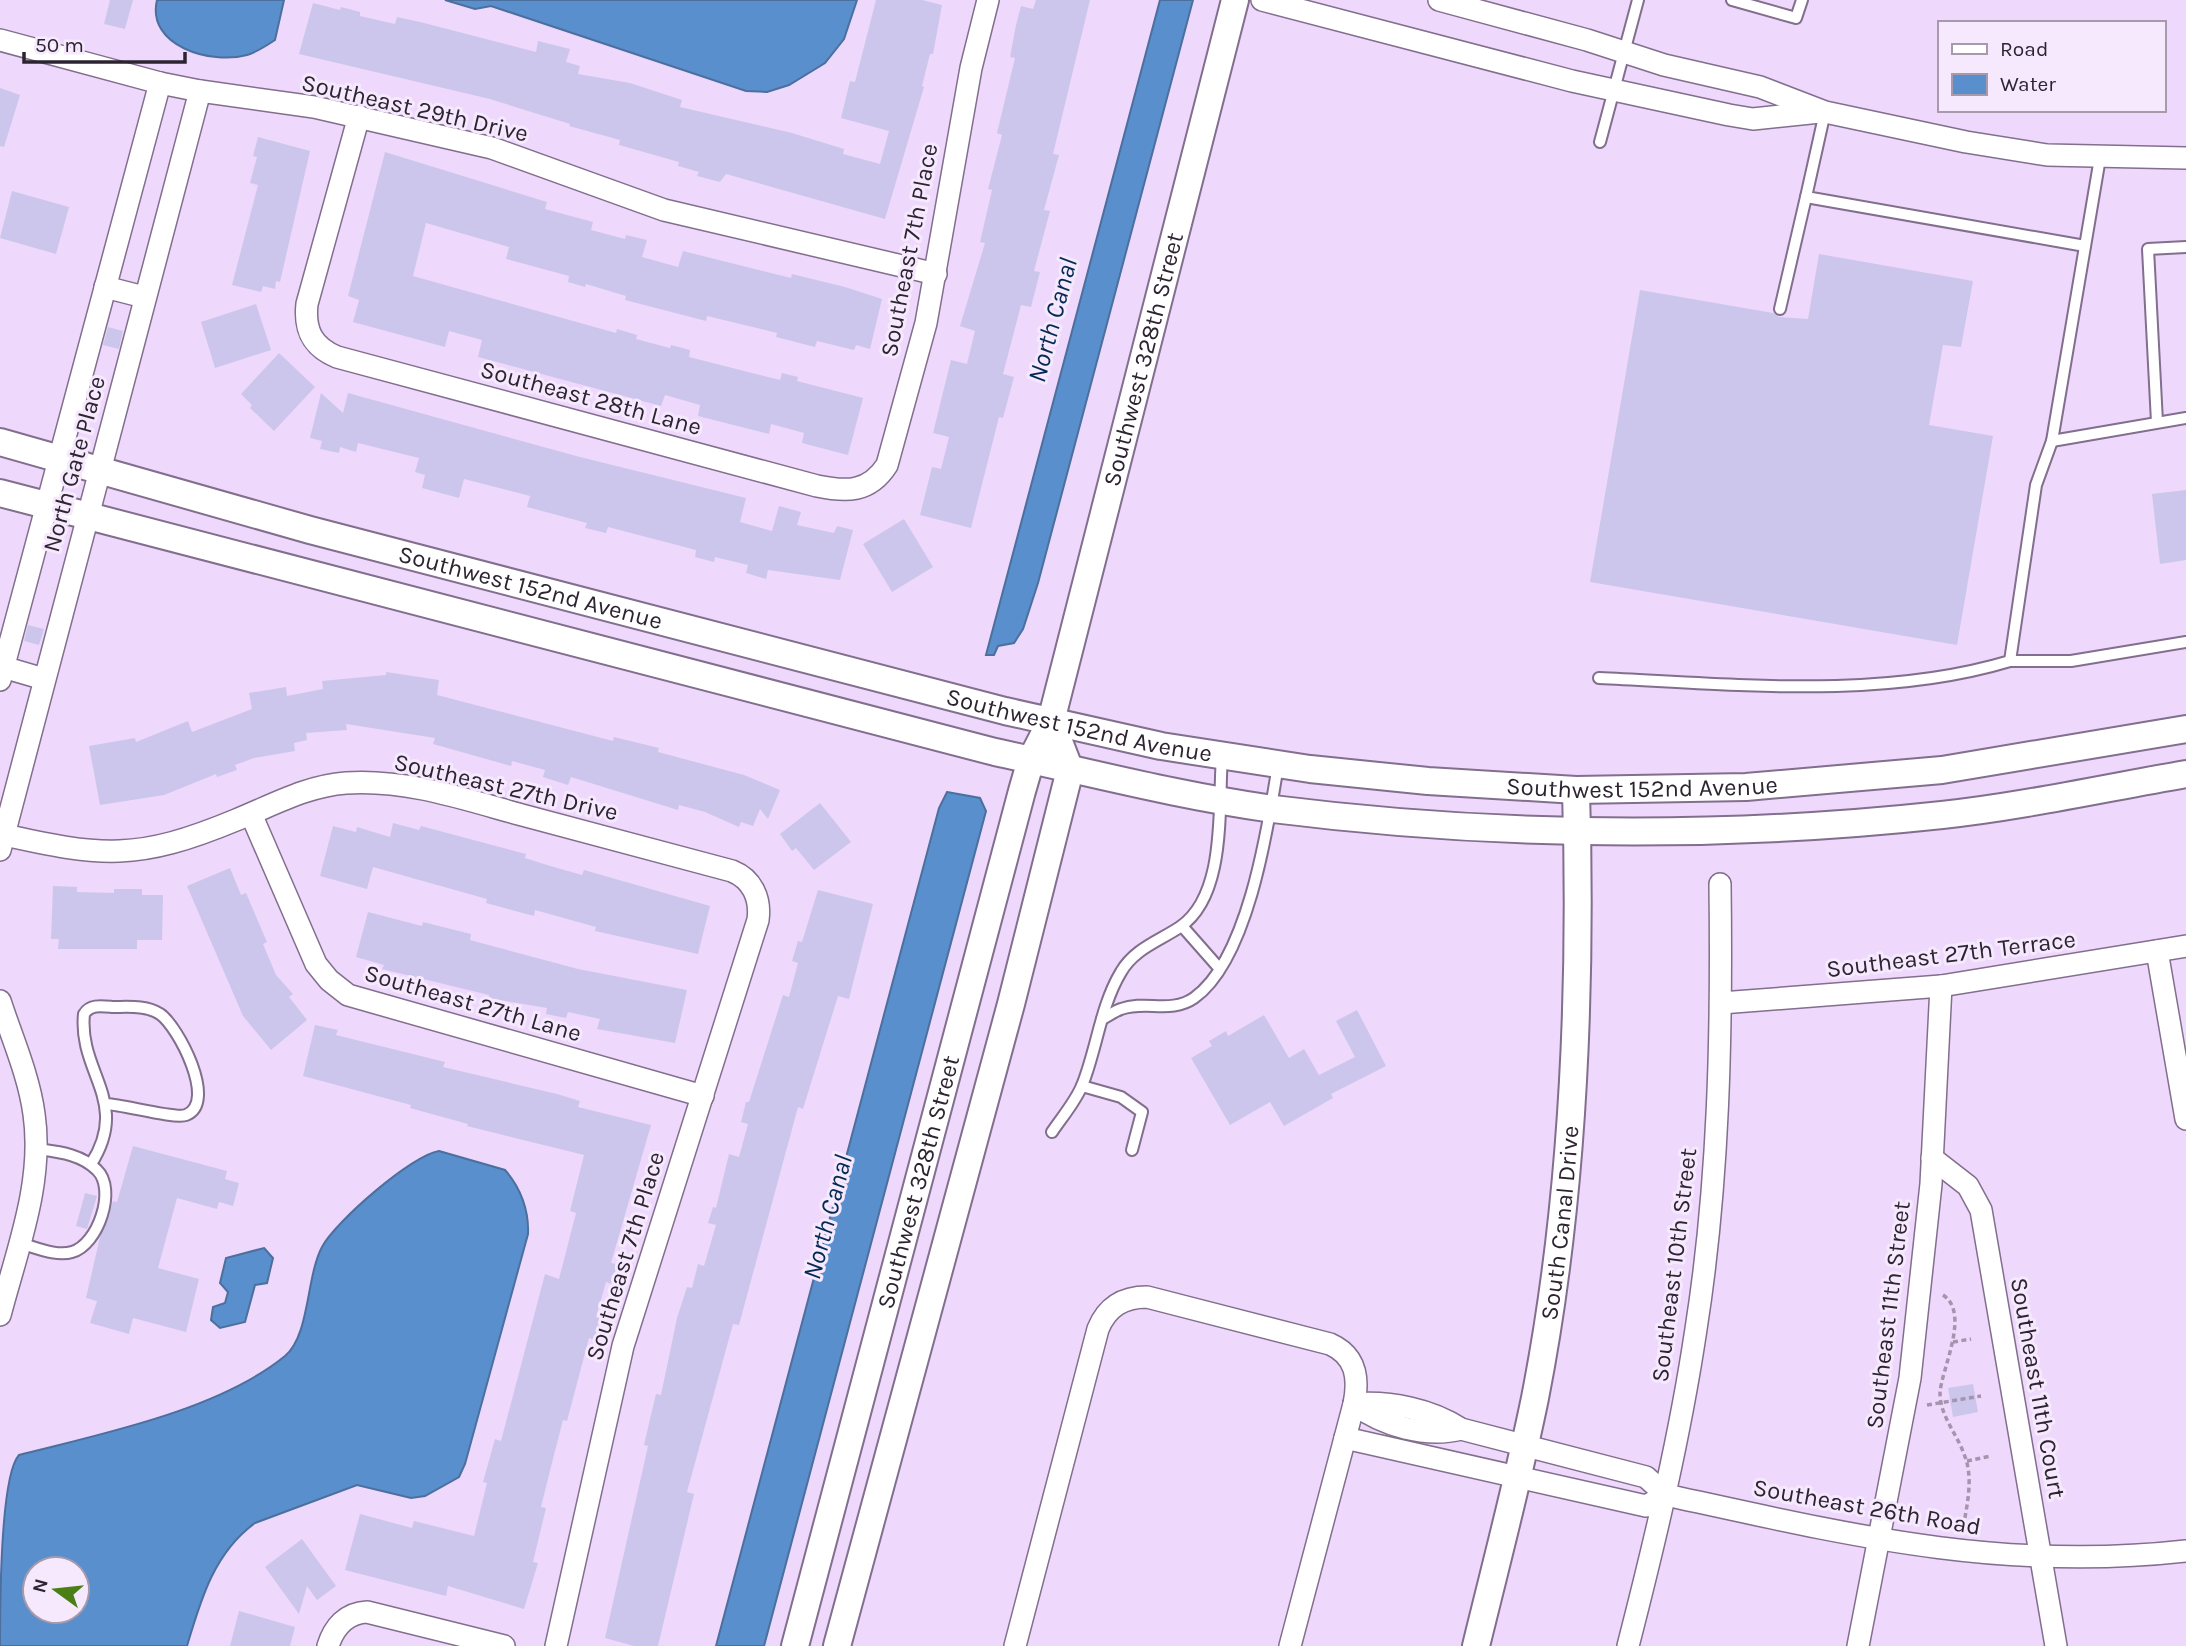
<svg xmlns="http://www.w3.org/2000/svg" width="2186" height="1646" font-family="Karla,sans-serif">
	<rect width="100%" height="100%" fill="#eed8fb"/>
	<g fill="#5a8fcd" stroke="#4c6f9e" stroke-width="2" fill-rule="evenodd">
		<path d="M 157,0 L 284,0 L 275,40 C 266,46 257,52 247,55 C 211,65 146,46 157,0 Z"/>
		<path d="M 445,0 L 857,0 L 844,39 L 825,63 L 789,85 L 767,92 L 746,91 L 491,6 L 475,9 Z"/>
		<path d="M 1160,0 L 1193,0 L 1038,583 L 1023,629 L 1014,643 L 998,646 L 994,655 L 986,655 Z"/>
		<path d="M 947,792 L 980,798 L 986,811 L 764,1646 L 716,1646 L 939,808 Z"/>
		<path d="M 439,1151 L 505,1170 C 521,1188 529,1211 528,1234 L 465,1464 L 459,1477 L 425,1496 L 411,1498 L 357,1485 L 255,1523 C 214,1553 201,1599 187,1646 L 0,1646 C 0,1608 0,1476 19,1455 C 101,1434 219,1410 285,1356 C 310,1335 306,1277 322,1247 C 335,1222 412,1155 439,1151 ZM 35,1569 L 77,1569 L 77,1611 L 35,1611 Z"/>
		<path d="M 264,1248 L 273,1258 L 267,1283 L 255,1285 L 245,1322 L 220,1328 L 211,1320 L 213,1307 L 225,1303 L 228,1292 L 220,1283 L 226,1258 Z"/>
	</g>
	<g fill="#cdc6ec">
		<path d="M 110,0 L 133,0 L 125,29 L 104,24 Z"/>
		<path d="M 876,0 L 922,0 L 942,5 L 933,54 L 930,54 L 922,86 L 924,87 L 885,219 L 726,174 L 720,182 L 697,176 L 699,172 L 678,166 L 679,162 L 619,145 L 620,140 L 569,126 L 570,124 L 490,99 L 299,54 L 313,3 L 340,10 L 341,7 L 360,12 L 360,16 L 395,24 L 397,17 L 420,22 L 536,52 L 538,41 L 570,49 L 566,62 L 580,66 L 578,74 L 630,83 L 682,100 L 680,107 L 792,133 L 844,149 L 843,154 L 880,164 L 889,131 L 841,118 L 850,81 L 855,82 Z"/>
		<path d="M 1036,0 L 1090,0 L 1053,154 L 1059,155 L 1044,210 L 1050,211 L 1034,271 L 1040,272 L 1031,307 L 1021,305 L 1003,374 L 1014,377 L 1003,418 L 999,417 L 971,528 L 920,515 L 932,467 L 941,469 L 949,437 L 933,433 L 951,360 L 967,364 L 975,331 L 960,326 L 985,243 L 980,242 L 992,190 L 988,189 L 1002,135 L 997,133 L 1015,58 L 1010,57 L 1016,25 L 1021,6 L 1033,9 Z"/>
		<path d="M 0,88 L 20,95 L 4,147 L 0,146 Z"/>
		<path d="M 258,137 L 310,151 L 280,282 L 276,281 L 275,289 L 263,286 L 261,292 L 232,285 L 258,185 L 250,183 L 257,157 L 253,156 Z"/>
		<path d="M 385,152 L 547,202 L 545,209 L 593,222 L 591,230 L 625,239 L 626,235 L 647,240 L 642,257 L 678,267 L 683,251 L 791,278 L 792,274 L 845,287 L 882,299 L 870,349 L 856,345 L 854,350 L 817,341 L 815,347 L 776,337 L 777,333 L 707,316 L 706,321 L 625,300 L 626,296 L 586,284 L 585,287 L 568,282 L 569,276 L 506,259 L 509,247 L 426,223 L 413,276 L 616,333 L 617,329 L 637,335 L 636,339 L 670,348 L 671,345 L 690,350 L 689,357 L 780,380 L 782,373 L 798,377 L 797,381 L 863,398 L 848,455 L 802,443 L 804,433 L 771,424 L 769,434 L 698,416 L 700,405 L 665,395 L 661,406 L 478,357 L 482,340 L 449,331 L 445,347 L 353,322 L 359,300 L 348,296 Z"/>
		<path d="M 12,191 L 69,207 L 56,254 L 0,238 Z"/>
		<path d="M 1819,254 L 1973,281 L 1961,347 L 1943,345 L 1929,425 L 1993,436 L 1957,645 L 1590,582 L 1640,290 L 1773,313 L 1779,317 L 1808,319 Z"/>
		<path d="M 256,304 L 271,350 L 215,368 L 201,322 Z"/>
		<path d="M 108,327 L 123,331 L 119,349 L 103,345 Z"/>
		<path d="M 279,353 L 315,387 L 274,431 L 250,408 L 252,405 L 241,394 Z"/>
		<path d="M 321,393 L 343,413 L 348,393 L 580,457 L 746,498 L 740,522 L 772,531 L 779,506 L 801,512 L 797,525 L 834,533 L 837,526 L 853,530 L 840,580 L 768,570 L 766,579 L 746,573 L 748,565 L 715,557 L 714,562 L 695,557 L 696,550 L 608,527 L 606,533 L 585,528 L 587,523 L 527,507 L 530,496 L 464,479 L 459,498 L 422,488 L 425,475 L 415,472 L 419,458 L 358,443 L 356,452 L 340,447 L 339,453 L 320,449 L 322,441 L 310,438 Z"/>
		<path d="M 2186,490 L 2186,560 L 2160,564 L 2152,494 Z"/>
		<path d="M 904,519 L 933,567 L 892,592 L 863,544 Z"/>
		<path d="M 28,625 L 44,629 L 39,645 L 24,641 Z"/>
		<path d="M 386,672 L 439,680 L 437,695 L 613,741 L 614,737 L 659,748 L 658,752 L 744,775 L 780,790 L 768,819 L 760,809 L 753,826 L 741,822 L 739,827 L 705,812 L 679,805 L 678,810 L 571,777 L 568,785 L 543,777 L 545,770 L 512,761 L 511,766 L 433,744 L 435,738 L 346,724 L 347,730 L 306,733 L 307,740 L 294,743 L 295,751 L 254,758 L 235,765 L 237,770 L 217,777 L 216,774 L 164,795 L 100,805 L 89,746 L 135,738 L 136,742 L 188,721 L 192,732 L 252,709 L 249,693 L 286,687 L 287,696 L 323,689 L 322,681 L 386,675 Z"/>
		<path d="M 820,803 L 851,842 L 814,870 L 796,848 L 792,851 L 780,834 Z"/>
		<path d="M 393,823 L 419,830 L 421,826 L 526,854 L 525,858 L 547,865 L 582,875 L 584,870 L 710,906 L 698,954 L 595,931 L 596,927 L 535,910 L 534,916 L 486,903 L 487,899 L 373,867 L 367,889 L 320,876 L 333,826 L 356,832 L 357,827 L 390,837 Z"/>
		<path d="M 230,868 L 241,895 L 246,893 L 267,942 L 263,944 L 276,975 L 293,994 L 289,997 L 307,1020 L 271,1050 L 243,1016 L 187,886 Z"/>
		<path d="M 53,886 L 77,887 L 77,892 L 114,893 L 114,889 L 142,889 L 142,895 L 163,895 L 162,940 L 137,940 L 137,949 L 58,949 L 59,939 L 51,939 Z"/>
		<path d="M 818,890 L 873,904 L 849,999 L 838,996 L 803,1109 L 798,1107 L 739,1325 L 733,1324 L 687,1492 L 694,1494 L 658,1646 L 634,1646 L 605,1638 L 648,1446 L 644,1445 L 650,1419 L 656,1394 L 661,1395 L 677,1318 L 687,1287 L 692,1288 L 698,1264 L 704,1266 L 716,1225 L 708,1223 L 713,1207 L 716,1208 L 729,1154 L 739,1157 L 748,1124 L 741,1122 L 746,1102 L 749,1102 L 783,995 L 789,997 L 798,963 L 792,961 L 798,941 L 802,942 Z"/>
		<path d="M 368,912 L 422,926 L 423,922 L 471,934 L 470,940 L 578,969 L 687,990 L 675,1043 L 597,1029 L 600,1019 L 568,1012 L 566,1018 L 546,1014 L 547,1008 L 488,998 L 489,995 L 382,969 L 384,965 L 356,957 Z"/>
		<path d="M 1357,1010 L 1386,1066 L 1331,1094 L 1333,1098 L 1284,1126 L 1270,1102 L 1230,1125 L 1191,1058 L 1212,1046 L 1209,1041 L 1226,1031 L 1228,1036 L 1264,1015 L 1289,1058 L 1304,1049 L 1319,1075 L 1355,1057 L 1336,1021 Z"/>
		<path d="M 315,1025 L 338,1030 L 336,1035 L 445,1062 L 443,1067 L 557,1094 L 580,1101 L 578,1107 L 651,1125 L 611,1263 L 617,1264 L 612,1284 L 606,1282 L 596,1317 L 602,1319 L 595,1340 L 589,1338 L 567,1421 L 563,1420 L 554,1455 L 541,1507 L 546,1508 L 533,1562 L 538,1563 L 524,1609 L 448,1586 L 446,1596 L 345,1570 L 360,1514 L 412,1528 L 414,1521 L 474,1536 L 487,1483 L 483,1482 L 495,1439 L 501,1441 L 545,1274 L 559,1279 L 576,1213 L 570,1211 L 584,1155 L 467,1126 L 468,1124 L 410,1108 L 411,1105 L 303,1076 Z"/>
		<path d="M 133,1146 L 227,1171 L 225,1179 L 239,1183 L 233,1206 L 219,1202 L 217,1209 L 177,1198 L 158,1268 L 199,1279 L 186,1332 L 133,1318 L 129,1334 L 90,1323 L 97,1301 L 86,1298 L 100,1237 L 113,1201 L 117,1202 Z"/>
		<path d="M 85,1193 L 97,1196 L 87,1229 L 76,1226 Z"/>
		<path d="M 1973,1384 L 1978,1412 L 1953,1417 L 1948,1388 Z"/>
		<path d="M 302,1539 L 336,1586 L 317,1600 L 307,1586 L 299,1614 L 265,1567 Z"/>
		<path d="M 239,1611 L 295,1627 L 290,1646 L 230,1646 Z"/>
	</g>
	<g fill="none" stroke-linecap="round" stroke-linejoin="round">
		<g stroke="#826e8d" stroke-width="14">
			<g id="service">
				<path d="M 1732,0 L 1796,18 L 1802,0"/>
				<path d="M 1825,112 L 1806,197 L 2085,246"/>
				<path d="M 1600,142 L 1638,0"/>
				<path d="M 2100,158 L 2052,441 L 2186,418"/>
				<path d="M 1780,309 L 1806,197"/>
				<path d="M 2157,422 L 2148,249 L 2186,247"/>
				<path d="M 2010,661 L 2071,661 L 2186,642"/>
				<path d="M 1599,678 C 1732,684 1881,700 2010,661 L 2036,485 L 2052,441"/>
				<path d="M 1182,926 L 1219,968"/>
				<path d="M 1102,1019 C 1108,1016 1115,1011 1121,1009 C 1146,1000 1171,1014 1194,998 C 1248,960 1268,827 1278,765"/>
				<path d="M 1082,1086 L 1121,1097 L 1142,1112 L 1132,1150"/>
				<path d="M 1052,1132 C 1062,1117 1077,1100 1083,1083 C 1097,1047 1101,1005 1121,972 C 1134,949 1159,941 1180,927 C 1227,895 1218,806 1222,757"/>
				<path d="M 91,1164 C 131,1101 78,1073 84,1014 C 90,1004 102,1006 113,1007 C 128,1007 146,1005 160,1014 C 178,1026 218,1103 186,1115 C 175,1119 124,1105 107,1104"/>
				<path d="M 19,1243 C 35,1247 56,1257 72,1252 C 98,1245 117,1189 97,1170 C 81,1154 59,1152 37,1149"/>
			</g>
		</g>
		<g stroke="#826e8d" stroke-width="24">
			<g id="minor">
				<path d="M 1262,0 L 1572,81 L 1729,115 L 1753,119 L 1820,112"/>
				<path d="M 1439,0 L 1587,40 L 1664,65 L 1760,87 L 1825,112 L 1966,142 L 2047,155 L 2186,158"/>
				<path d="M 0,40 L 160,83 L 200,91 L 314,107 L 492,148 L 664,210 L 936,274"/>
				<path d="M 359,116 L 307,304 C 304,331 313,347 337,357 L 817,486 C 846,492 869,493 887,465 L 926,323 L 971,68 L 988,0"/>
				<path d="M 105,287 L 144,297"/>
				<path d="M 3,667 L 44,679"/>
				<path d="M 0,680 L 160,83"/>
				<path d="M 251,814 L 316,964 L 329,980 L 348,995 L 703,1096"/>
				<path d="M 0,834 C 103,857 137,861 236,820 C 273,805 306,786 346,783 C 407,779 464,799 522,815 C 592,833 662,852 732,871 C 752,879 761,898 758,920 L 623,1346 L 556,1646"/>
				<path d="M 0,850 L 200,91"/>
				<path d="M 2157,951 L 2186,1119"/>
				<path d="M 0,1001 C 12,1038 29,1076 34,1114 C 44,1182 17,1250 0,1315"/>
				<path d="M 1721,1003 L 1941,986 L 2186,946"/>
				<path d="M 1932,1158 L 1968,1186 L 1981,1210 L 2056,1646"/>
				<path d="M 1354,1404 C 1390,1401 1431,1409 1461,1429 L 1646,1477 L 1666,1495 C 1845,1534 2000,1572 2186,1551"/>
				<path d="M 1354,1404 C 1383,1426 1426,1438 1461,1429"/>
				<path d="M 1345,1438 L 1646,1506 L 1666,1495"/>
				<path d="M 328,1646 C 334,1627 346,1613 367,1612 L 504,1646"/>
				<path d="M 1015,1646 L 1098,1329 C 1107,1307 1123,1297 1147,1297 L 1330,1344 C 1357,1356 1359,1379 1354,1404 L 1290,1646"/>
				<path d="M 1628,1646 C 1655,1541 1680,1436 1696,1329 C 1719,1183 1722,1033 1720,884"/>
				<path d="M 1858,1646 L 1910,1378 L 1931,1184 L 1941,986"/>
			</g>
		</g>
		<g stroke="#826e8d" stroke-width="30">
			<g id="tertiary">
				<path id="s1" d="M 0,442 L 310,530 L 1005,711 L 1161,746 L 1310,769 L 1428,781 L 1576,790 L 1746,787 L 1942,770 L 2186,729"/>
				<path d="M 0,493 L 995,752 C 1088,772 1179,796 1273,809 C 1496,837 1719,839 1942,815 C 2024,806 2105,788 2186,774"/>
				<path id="s2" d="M 795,1646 L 1022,791 L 1031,760 L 1051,721 L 1235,0"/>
				<path d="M 837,1646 L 1011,1004 L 1070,770 L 1051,721"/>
				<path id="s3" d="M 1476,1646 C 1496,1564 1518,1481 1535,1398 C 1574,1199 1582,992 1576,790"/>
			</g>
		</g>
		<g stroke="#a594ae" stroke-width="3.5" stroke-dasharray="5 3.5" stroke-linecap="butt">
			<path d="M 1943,1295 C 1971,1313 1941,1370 1940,1393 C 1940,1416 1957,1434 1964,1454 C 1974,1478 1967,1504 1963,1529"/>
			<path d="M 1953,1342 L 1971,1339"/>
			<path d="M 1927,1405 L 1981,1396"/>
			<path d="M 1967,1461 L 1991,1456"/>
		</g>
		<use href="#service" stroke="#fff" stroke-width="10"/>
		<use href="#minor" stroke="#fff" stroke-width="21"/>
		<use href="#tertiary" stroke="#fff" stroke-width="26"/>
	</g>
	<g text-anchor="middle" stroke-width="6" stroke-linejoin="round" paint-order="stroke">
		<g font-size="24" fill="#2d2431" stroke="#f6e9fe">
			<text transform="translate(415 108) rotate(13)" y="8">Southeast 29th Drive</text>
			<text transform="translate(909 250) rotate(-79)" y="8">Southeast 7th Place</text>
			<text dy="8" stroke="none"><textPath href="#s2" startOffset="1334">Southwest 328th Street</textPath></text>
			<text transform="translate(591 398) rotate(15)" y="8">Southeast 28th Lane</text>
			<text transform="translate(74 464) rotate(-75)" y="8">North Gate Place</text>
			<text dy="8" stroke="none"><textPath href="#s1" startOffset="550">Southwest 152nd Avenue</textPath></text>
			<text dy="8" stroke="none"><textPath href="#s1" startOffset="1116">Southwest 152nd Avenue</textPath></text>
			<text dy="8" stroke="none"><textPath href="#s1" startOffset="1684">Southwest 152nd Avenue</textPath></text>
			<text transform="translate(506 787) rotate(13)" y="8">Southeast 27th Drive</text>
			<text transform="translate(1951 954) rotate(-7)" y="8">Southeast 27th Terrace</text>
			<text transform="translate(473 1003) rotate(16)" y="8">Southeast 27th Lane</text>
			<text dy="8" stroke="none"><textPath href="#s2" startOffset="480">Southwest 328th Street</textPath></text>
			<text dy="8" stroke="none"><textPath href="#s3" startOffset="432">South Canal Drive</textPath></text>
			<text transform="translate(625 1256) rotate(-73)" y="8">Southeast 7th Place</text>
			<text transform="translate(1674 1265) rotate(-83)" y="8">Southeast 10th Street</text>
			<text transform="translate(1888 1315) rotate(-83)" y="8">Southeast 11th Street</text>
			<text transform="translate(2038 1388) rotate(80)" y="8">Southeast 11th Court</text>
			<text transform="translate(1867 1507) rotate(10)" y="8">Southeast 26th Road</text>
		</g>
		<g font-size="26" font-style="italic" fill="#042a53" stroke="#f6e9fe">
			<text transform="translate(1052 320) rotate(-75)" y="9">North Canal</text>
			<text transform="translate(827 1217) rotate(-75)" y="9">North Canal</text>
		</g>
	</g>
	<rect x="1938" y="21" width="228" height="91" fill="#f6e9fe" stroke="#a69aac" stroke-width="2"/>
	<rect x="1952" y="44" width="35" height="10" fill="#ffffff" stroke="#a69aac" stroke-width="2"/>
	<text x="2000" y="56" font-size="21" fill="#2d2431">Road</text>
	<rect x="1952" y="74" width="35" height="21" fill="#5a8fcd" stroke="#a69aac" stroke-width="2"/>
	<text x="2000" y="91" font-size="21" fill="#2d2431">Water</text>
	<g transform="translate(56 1590) rotate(285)"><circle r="33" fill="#f6e9fe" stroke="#a69aac" stroke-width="2"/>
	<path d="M0-5L12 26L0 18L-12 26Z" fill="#497f14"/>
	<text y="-10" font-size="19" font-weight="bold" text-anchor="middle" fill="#2d2431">N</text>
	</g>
	<path d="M24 52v10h161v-10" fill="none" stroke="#2d2431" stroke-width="3.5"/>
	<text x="35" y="52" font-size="21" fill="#2d2431" stroke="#f6e9fe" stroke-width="5" paint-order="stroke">50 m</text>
</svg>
